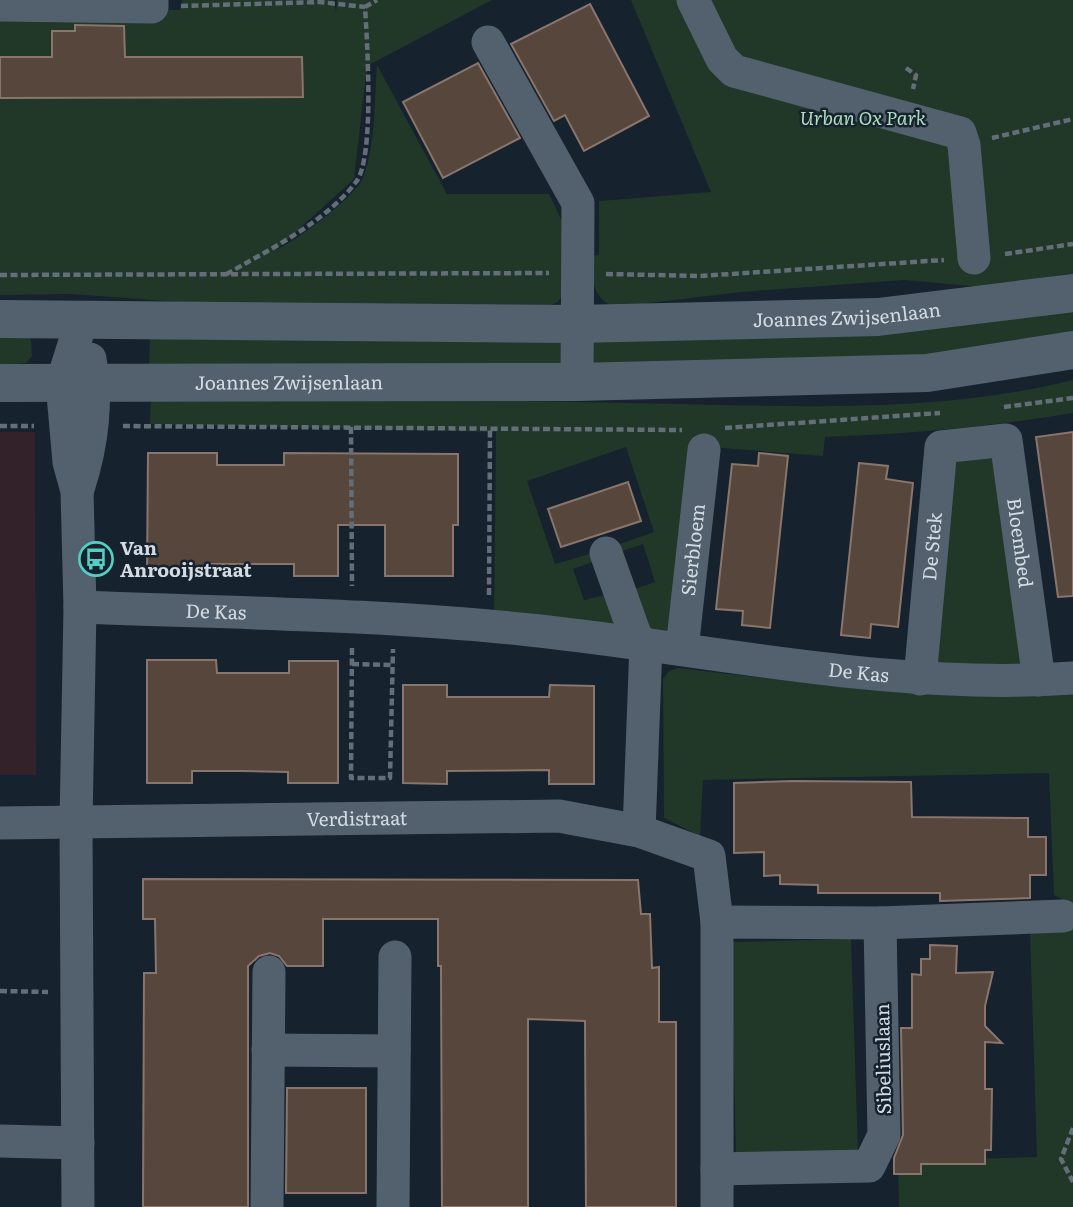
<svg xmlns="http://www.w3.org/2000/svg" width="1073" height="1207" font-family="Literata,serif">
	<rect width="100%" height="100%" fill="#16222e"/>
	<path fill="#34222a" d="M 0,432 L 35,432 L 36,775 L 0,775 Z"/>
	<g fill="#213728">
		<path d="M 182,0 L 334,0 L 336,13 L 337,0 L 492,0 L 367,66 L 354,179 L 276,250 C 296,241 355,197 363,178 C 376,144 374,102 377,65 L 447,194 L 549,194 L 565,227 L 566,289 L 558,302 L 546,307 L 233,306 L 72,294 L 0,295 L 0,10 L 180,10 Z"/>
		<path d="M 631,0 L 1073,0 L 1073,276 L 993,288 L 904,280 L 742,292 L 615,307 C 591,298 593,279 591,256 L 599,255 L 599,201 L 711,192 Z"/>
		<path d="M 1073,306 L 1073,336 L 872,362 L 593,365 L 593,338 Z"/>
		<path d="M 0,333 L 26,335 L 31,339 L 32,356 L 26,363 L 0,365 Z"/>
		<path d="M 150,333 L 559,334 L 565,366 L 149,369 Z"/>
		<path d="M 1073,380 L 1073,413 C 990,427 909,434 825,437 L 823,456 L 696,446 L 674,640 L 644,636 L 629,591 L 655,582 L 643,544 L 622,551 L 620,544 L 654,532 L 626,447 L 527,481 L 555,564 L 593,553 L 596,561 L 573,569 L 584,600 L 609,594 L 615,632 L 494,619 L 496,432 L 150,424 L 151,397 C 310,399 468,399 626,403 C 775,405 928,416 1073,380 Z"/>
		<path d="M 999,455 L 1030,669 L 934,665 L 954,462 Z"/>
		<path d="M 678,668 L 867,690 L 944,695 L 1073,694 L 1073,1207 L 899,1207 L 898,1161 L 1037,1157 L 1030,930 L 1068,902 L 1054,895 L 1049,773 L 703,780 L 700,836 L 664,818 L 663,679 L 669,671 Z"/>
		<path d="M 851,939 L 858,1151 L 736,1154 L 731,942 Z"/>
	</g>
	<g fill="#57463c" stroke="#89756b" stroke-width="2">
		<path d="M 590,4 L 649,116 L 584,151 L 565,115 L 554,121 L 511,44 Z"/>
		<path d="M 75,25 L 124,26 L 125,57 L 302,57 L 303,97 L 0,98 L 0,57 L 52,57 L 52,31 L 75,31 Z"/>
		<path d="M 478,63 L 520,138 L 443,178 L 403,102 Z"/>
		<path d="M 1073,432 L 1073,596 L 1058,597 L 1036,437 Z"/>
		<path d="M 148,453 L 217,453 L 217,465 L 284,465 L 284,453 L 458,454 L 458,525 L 453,525 L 453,576 L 385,576 L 385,525 L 338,525 L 338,576 L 294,576 L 294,564 L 212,564 L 211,575 L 147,575 Z"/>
		<path d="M 759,453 L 788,456 L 770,628 L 742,625 L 743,611 L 716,609 L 732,464 L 758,466 Z"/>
		<path d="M 859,463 L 888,466 L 886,479 L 913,483 L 898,627 L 871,624 L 870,638 L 841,635 Z"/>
		<path d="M 628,482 L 641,521 L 561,547 L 548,509 Z"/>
		<path d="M 147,660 L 216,660 L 217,673 L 289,673 L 289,661 L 338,661 L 338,783 L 288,783 L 288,772 L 240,771 L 192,771 L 192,783 L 147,783 Z"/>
		<path d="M 403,685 L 447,685 L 447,697 L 549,697 L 550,685 L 594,686 L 594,784 L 549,784 L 549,770 L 447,771 L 447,784 L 403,783 Z"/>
		<path d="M 793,781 L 911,782 L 912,817 L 1028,818 L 1028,837 L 1046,837 L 1046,875 L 1030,875 L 1030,898 L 940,901 L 940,893 L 818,893 L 818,885 L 780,884 L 780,875 L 764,876 L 764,852 L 734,853 L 734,783 Z"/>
		<path d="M 143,879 L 638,880 L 641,914 L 650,914 L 652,968 L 659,967 L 659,1022 L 676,1022 L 676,1207 L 586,1207 L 585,1021 L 528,1019 L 528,1207 L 442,1207 L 441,966 L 438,966 L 438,919 L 323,919 L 323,966 L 287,966 L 279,956 L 270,953 L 259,956 L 248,966 L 248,1207 L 143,1207 L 144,973 L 156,973 L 155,919 L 143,919 Z"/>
		<path d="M 930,945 L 957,946 L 956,973 L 993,972 L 985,1006 L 985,1026 L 1002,1043 L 985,1042 L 985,1089 L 992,1089 L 991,1150 L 985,1150 L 985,1164 L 921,1164 L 921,1174 L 894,1174 L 894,1158 L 903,1135 L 901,1028 L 912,1028 L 912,974 L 921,975 L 921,959 L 930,959 Z"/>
		<path d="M 287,1088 L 366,1088 L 366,1193 L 286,1193 Z"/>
	</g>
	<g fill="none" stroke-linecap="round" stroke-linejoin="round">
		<g stroke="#636e78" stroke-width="4.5" stroke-dasharray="7 3.5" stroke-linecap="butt">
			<path d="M 181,6 L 320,2 L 365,7 C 367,40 375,158 356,182 C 325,223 268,250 225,275"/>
			<path d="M 365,7 L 377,0"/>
			<path d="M 906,68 L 916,75 L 913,89"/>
			<path d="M 992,138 L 1073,119"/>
			<path d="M 1005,254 L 1073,244"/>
			<path d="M 606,274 L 700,276 L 944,260"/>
			<path d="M 0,275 L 549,273"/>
			<path d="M 1004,407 L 1073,398"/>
			<path d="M 0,426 L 34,426"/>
			<path d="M 123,426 L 682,430"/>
			<path d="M 351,427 L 352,586"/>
			<path d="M 725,428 L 940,413"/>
			<path d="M 489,595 L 490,428"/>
			<path d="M 352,648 L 351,778 L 390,778 L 393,649"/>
			<path d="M 352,664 L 393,665"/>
			<path d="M 0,991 L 48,992"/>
			<path d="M 1073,1128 L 1061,1159 L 1073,1182"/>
		</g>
		<g stroke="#53616f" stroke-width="33">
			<path d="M 693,0 L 722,59 L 734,71 L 960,133 L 964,145 L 974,258"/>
			<path d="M 0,5 L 152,7 L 152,0"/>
			<path d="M 488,42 L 578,203 L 577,382"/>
			<path d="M 78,489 C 92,446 98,404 90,359"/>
			<path d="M 606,553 L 638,643"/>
			<path id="s1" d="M 80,607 C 230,613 381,614 530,630 C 711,649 891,691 1073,678"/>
			<path id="s2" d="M 682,649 L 704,450"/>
			<path id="s3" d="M 920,679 L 941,447 L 1006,440 L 1039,680"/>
			<path id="s4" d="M 0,823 L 559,816 L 639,831 L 709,856 L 717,922 L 717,1207"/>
			<path d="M 639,831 L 646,644"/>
			<path d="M 717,922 L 880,923 L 1063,916"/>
			<path d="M 268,1050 L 394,1051"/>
			<path d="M 0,1141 L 78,1143"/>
			<path d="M 717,1169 L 869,1166 L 884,1135 L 880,923"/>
			<path d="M 78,1207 L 76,823 L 80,607 L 77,491 L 69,462 L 62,383 L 82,319"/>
			<path d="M 267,1207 L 269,972"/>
			<path d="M 393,1207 L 395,957"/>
		</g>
		<g stroke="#53616f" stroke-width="38">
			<path id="s5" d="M 0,319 L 576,324 L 878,317 L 1073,293"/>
			<path id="s6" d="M 0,383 L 577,382 L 927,373 L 1073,350"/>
		</g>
	</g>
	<defs>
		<g id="bus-ring" transform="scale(1.75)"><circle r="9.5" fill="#16222e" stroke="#55cec5" stroke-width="1.5"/><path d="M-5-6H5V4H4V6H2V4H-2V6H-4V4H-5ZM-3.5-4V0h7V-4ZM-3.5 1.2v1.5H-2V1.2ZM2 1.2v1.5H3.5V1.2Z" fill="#55cec5"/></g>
	</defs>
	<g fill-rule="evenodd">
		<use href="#bus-ring" x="96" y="559"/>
	</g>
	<g text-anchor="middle" stroke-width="5" stroke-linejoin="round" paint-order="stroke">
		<g font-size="19" font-style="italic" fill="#adddba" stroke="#16222e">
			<text x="863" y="125">Urban Ox Park</text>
		</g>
		<g font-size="19" fill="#d3dbe3" stroke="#16222e">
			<text dy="7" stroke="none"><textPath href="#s5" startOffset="847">Joannes Zwijsenlaan</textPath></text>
			<text dy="7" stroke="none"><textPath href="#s6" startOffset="289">Joannes Zwijsenlaan</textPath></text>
			<text dy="7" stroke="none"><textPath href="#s3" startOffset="402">Bloembed</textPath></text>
			<text dy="7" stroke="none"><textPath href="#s3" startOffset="133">De Stek</textPath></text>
			<text dy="7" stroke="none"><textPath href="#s2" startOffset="100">Sierbloem</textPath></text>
			<text dy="7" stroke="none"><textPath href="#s1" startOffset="136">De Kas</textPath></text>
			<text dy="7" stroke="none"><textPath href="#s1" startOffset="782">De Kas</textPath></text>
			<text dy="7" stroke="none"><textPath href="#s4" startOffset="357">Verdistraat</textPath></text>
			<text transform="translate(883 1059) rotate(-91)" y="7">Sibeliuslaan</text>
		</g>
		<g font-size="19" font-weight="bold" fill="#d3dbe3" stroke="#16222e" text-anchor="start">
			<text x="120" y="555">Van<tspan x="120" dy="22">Anrooijstraat</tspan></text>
		</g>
	</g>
</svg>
